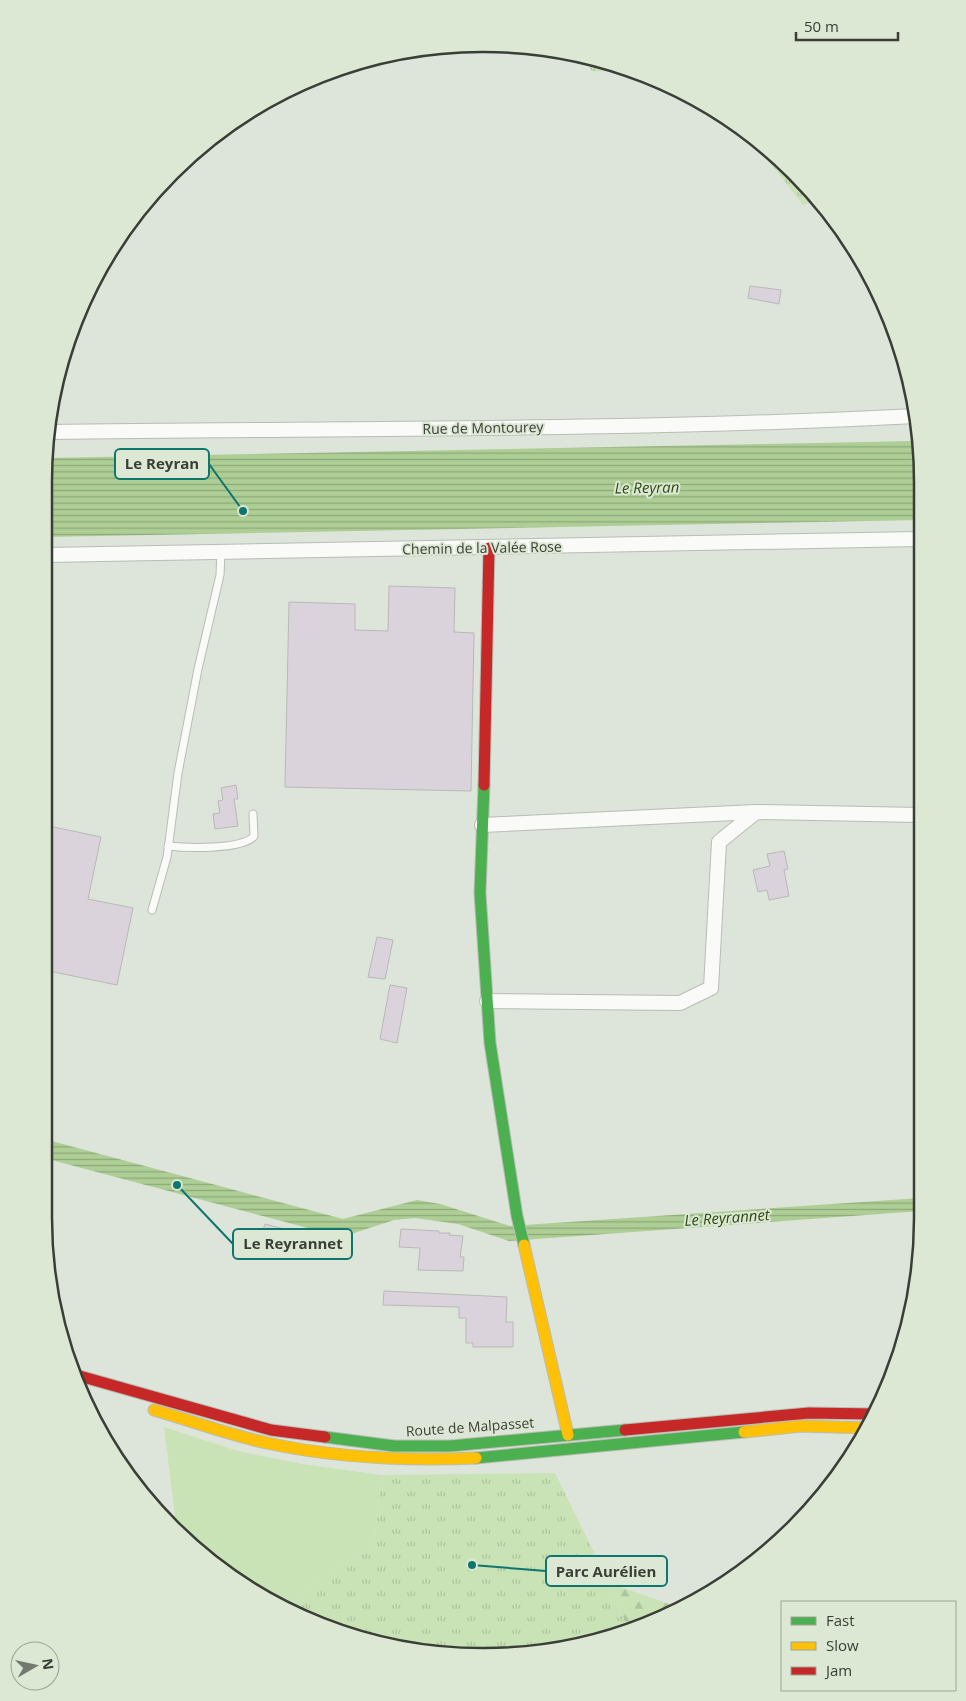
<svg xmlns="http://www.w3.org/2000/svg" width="966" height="1701" font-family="'Open Sans',sans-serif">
	<defs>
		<pattern id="forest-firs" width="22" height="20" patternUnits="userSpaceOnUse" patternTransform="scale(1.25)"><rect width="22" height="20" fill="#c9e3b7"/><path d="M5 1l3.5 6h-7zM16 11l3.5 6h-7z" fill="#adc49e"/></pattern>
		<pattern id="park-tufts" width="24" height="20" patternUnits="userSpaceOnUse" patternTransform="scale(1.25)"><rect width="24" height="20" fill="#c9e3b7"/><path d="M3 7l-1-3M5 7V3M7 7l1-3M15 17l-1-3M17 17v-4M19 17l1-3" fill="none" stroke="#adc49e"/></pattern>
		<pattern id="water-rules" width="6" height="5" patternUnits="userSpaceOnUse" patternTransform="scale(1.25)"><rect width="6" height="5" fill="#adce94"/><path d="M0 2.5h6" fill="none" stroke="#8ea97a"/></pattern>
	</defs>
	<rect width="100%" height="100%" fill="#dde4d9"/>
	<path fill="#c9e3b7" d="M 164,1427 L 238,1451 L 302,1464 L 381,1475 L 374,1547 L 308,1585 L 293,1607 L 239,1583 L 176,1524 Z"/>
	<path fill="url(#forest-firs)" d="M 609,1583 L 678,1607 L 651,1624 L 628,1629 Z"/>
	<g fill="url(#park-tufts)">
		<path d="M 583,57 L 624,67 L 637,73 L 592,71 Z"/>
		<path d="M 753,141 L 793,172 L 816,200 L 803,205 Z"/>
		<path d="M 555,1473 L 609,1583 L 628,1629 L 511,1656 L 369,1642 L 293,1607 L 308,1585 L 374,1547 L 381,1475 Z"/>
	</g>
	<g fill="url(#water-rules)">
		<path d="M 919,441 L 919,520 L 45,537 L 45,458 Z"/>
		<path d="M 44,1139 L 343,1219 L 417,1200 L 440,1204 L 510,1226 L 921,1198 L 921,1211 L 509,1241 L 458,1224 L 415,1218 L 394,1220 L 345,1236 L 323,1232 L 44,1158 Z"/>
	</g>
	<g fill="#dbd3dc" stroke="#b8b9b7">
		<path d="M 750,286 L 781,290 L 779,304 L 748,298 Z"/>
		<path d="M 389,586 L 455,588 L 454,632 L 474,633 L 471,791 L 285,787 L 289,602 L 355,604 L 355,630 L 388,631 Z"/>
		<path d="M 236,785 L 238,799 L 234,799 L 238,826 L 215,829 L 213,814 L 220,813 L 218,801 L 223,800 L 221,788 Z"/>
		<path d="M 44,825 L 101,837 L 88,899 L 133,908 L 117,985 L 44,970 Z"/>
		<path d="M 784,851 L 788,869 L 784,870 L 789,896 L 769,900 L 767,890 L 758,892 L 753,870 L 770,866 L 767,854 Z"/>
		<path d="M 377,937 L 393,940 L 385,979 L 368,977 Z"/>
		<path d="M 390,985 L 407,988 L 397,1043 L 380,1039 Z"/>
		<path d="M 265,1224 L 318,1238 L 315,1250 L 261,1236 Z"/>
		<path d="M 401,1229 L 439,1231 L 439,1233 L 450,1233 L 449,1235 L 463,1236 L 460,1257 L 464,1257 L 463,1271 L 418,1270 L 420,1248 L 399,1247 Z"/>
		<path d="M 384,1291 L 507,1297 L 506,1322 L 513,1322 L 513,1347 L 473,1347 L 473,1343 L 466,1343 L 466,1318 L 459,1318 L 459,1307 L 383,1305 Z"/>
	</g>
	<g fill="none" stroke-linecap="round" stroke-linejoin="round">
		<g stroke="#b8bdb5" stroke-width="9">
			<g id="lane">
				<path d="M 168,846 C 186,848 243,850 254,836 L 253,814"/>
				<path d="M 152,910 L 167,857 L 178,773 L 198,669 L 220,575 L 221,551"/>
			</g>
		</g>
		<g stroke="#b8bdb5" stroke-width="16">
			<g id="street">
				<path d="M 49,432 C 338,428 628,431 916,416"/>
				<path d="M 45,555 L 919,539"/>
				<path d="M 482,825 L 756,812 L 920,815"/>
				<path d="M 487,1001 L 680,1003 L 711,988 L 719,842 L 756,812"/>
			</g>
		</g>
		<g stroke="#b8bdb5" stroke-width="13">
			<g id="fast">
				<path d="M 484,785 L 480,893 L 490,1043 L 517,1216 L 524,1245"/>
				<path d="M 325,1437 L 394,1446 L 450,1446 L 625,1430"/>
				<path d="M 476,1458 L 744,1432"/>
			</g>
		</g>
		<g stroke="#b8bdb5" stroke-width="13">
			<g id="slow">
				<path d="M 524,1245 L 568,1435"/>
				<path d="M 154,1410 C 192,1421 229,1435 267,1443 C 336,1458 406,1461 476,1458"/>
				<path d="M 744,1432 L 801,1426 L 868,1428"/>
			</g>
		</g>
		<g stroke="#b8bdb5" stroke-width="13">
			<g id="jam">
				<path d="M 484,785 L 489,548"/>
				<path d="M 76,1375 L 271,1430 L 325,1437"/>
				<path d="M 625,1430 L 809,1413 L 874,1414"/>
			</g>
		</g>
		<use href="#lane" stroke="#fafbf9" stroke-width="7"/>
		<use href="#street" stroke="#fafbf9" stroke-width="14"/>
		<use href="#fast" stroke="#4caf50" stroke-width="11"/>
		<use href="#slow" stroke="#ffc107" stroke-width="11"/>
		<use href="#jam" stroke="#c62828" stroke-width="11"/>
	</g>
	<g text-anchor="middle" stroke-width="4" stroke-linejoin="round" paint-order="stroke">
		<g font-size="14" fill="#3a3e37" stroke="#dce8d4">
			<text transform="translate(483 428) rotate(-1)" y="5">Rue de Montourey</text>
			<text transform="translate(482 548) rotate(-1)" y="5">Chemin de la Valée Rose</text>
			<text transform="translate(470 1427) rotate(-4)" y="5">Route de Malpasset</text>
		</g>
		<g font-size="15" font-style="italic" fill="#2c4811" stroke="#dce8d4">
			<text transform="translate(647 488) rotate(-1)" y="5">Le Reyran</text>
			<text transform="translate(727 1218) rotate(-4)" y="5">Le Reyrannet</text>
		</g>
	</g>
	<path d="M0 0H966V1701H0ZM482 52H484A430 430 0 0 1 914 482V1218A430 430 0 0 1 484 1648H482A430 430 0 0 1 52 1218V482A430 430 0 0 1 482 52Z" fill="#dce8d4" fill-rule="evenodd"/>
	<path fill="none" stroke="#3a3e37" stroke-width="2.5" d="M482 52H484A430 430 0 0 1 914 482V1218A430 430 0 0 1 484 1648H482A430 430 0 0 1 52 1218V482A430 430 0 0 1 482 52Z"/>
	<path fill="none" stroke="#0f766e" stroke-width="2" d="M243 511L209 464M177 1185L233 1244M472 1565L546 1571"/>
	<g fill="#0f766e" stroke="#dce8d4" stroke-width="2">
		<circle cx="243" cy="511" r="5"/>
		<circle cx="177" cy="1185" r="5"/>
		<circle cx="472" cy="1565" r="5"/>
	</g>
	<g fill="#dce8d4" stroke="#0f766e" stroke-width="2">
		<rect x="115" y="449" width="94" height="30" rx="5"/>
		<rect x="233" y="1229" width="119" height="30" rx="5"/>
		<rect x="546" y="1556" width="121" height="30" rx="5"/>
	</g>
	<g font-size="15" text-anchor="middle" font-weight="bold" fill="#3a3e37">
		<text x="162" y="469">Le Reyran</text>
		<text x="293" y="1249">Le Reyrannet</text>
		<text x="606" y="1577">Parc Aurélien</text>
	</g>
	<rect x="781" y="1601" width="175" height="90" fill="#dce8d4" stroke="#9ba495"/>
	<rect x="791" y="1617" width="25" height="8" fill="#4caf50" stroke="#9ba495"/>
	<text x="826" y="1626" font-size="15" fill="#3a3e37">Fast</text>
	<rect x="791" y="1642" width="25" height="8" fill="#ffc107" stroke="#9ba495"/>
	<text x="826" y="1651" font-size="15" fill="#3a3e37">Slow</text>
	<rect x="791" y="1667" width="25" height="8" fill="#c62828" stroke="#9ba495"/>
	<text x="826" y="1676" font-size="15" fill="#3a3e37">Jam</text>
	<g transform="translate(35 1666) rotate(81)"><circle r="24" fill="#dce8d4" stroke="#9ba495"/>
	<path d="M0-4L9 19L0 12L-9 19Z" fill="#737870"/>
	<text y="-8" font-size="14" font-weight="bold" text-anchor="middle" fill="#3a3e37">N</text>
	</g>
	<path d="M796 32v8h102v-8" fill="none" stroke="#3a3e37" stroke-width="2.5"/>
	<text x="804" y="32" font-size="15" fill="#3a3e37" stroke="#dce8d4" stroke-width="4" paint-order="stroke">50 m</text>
</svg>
